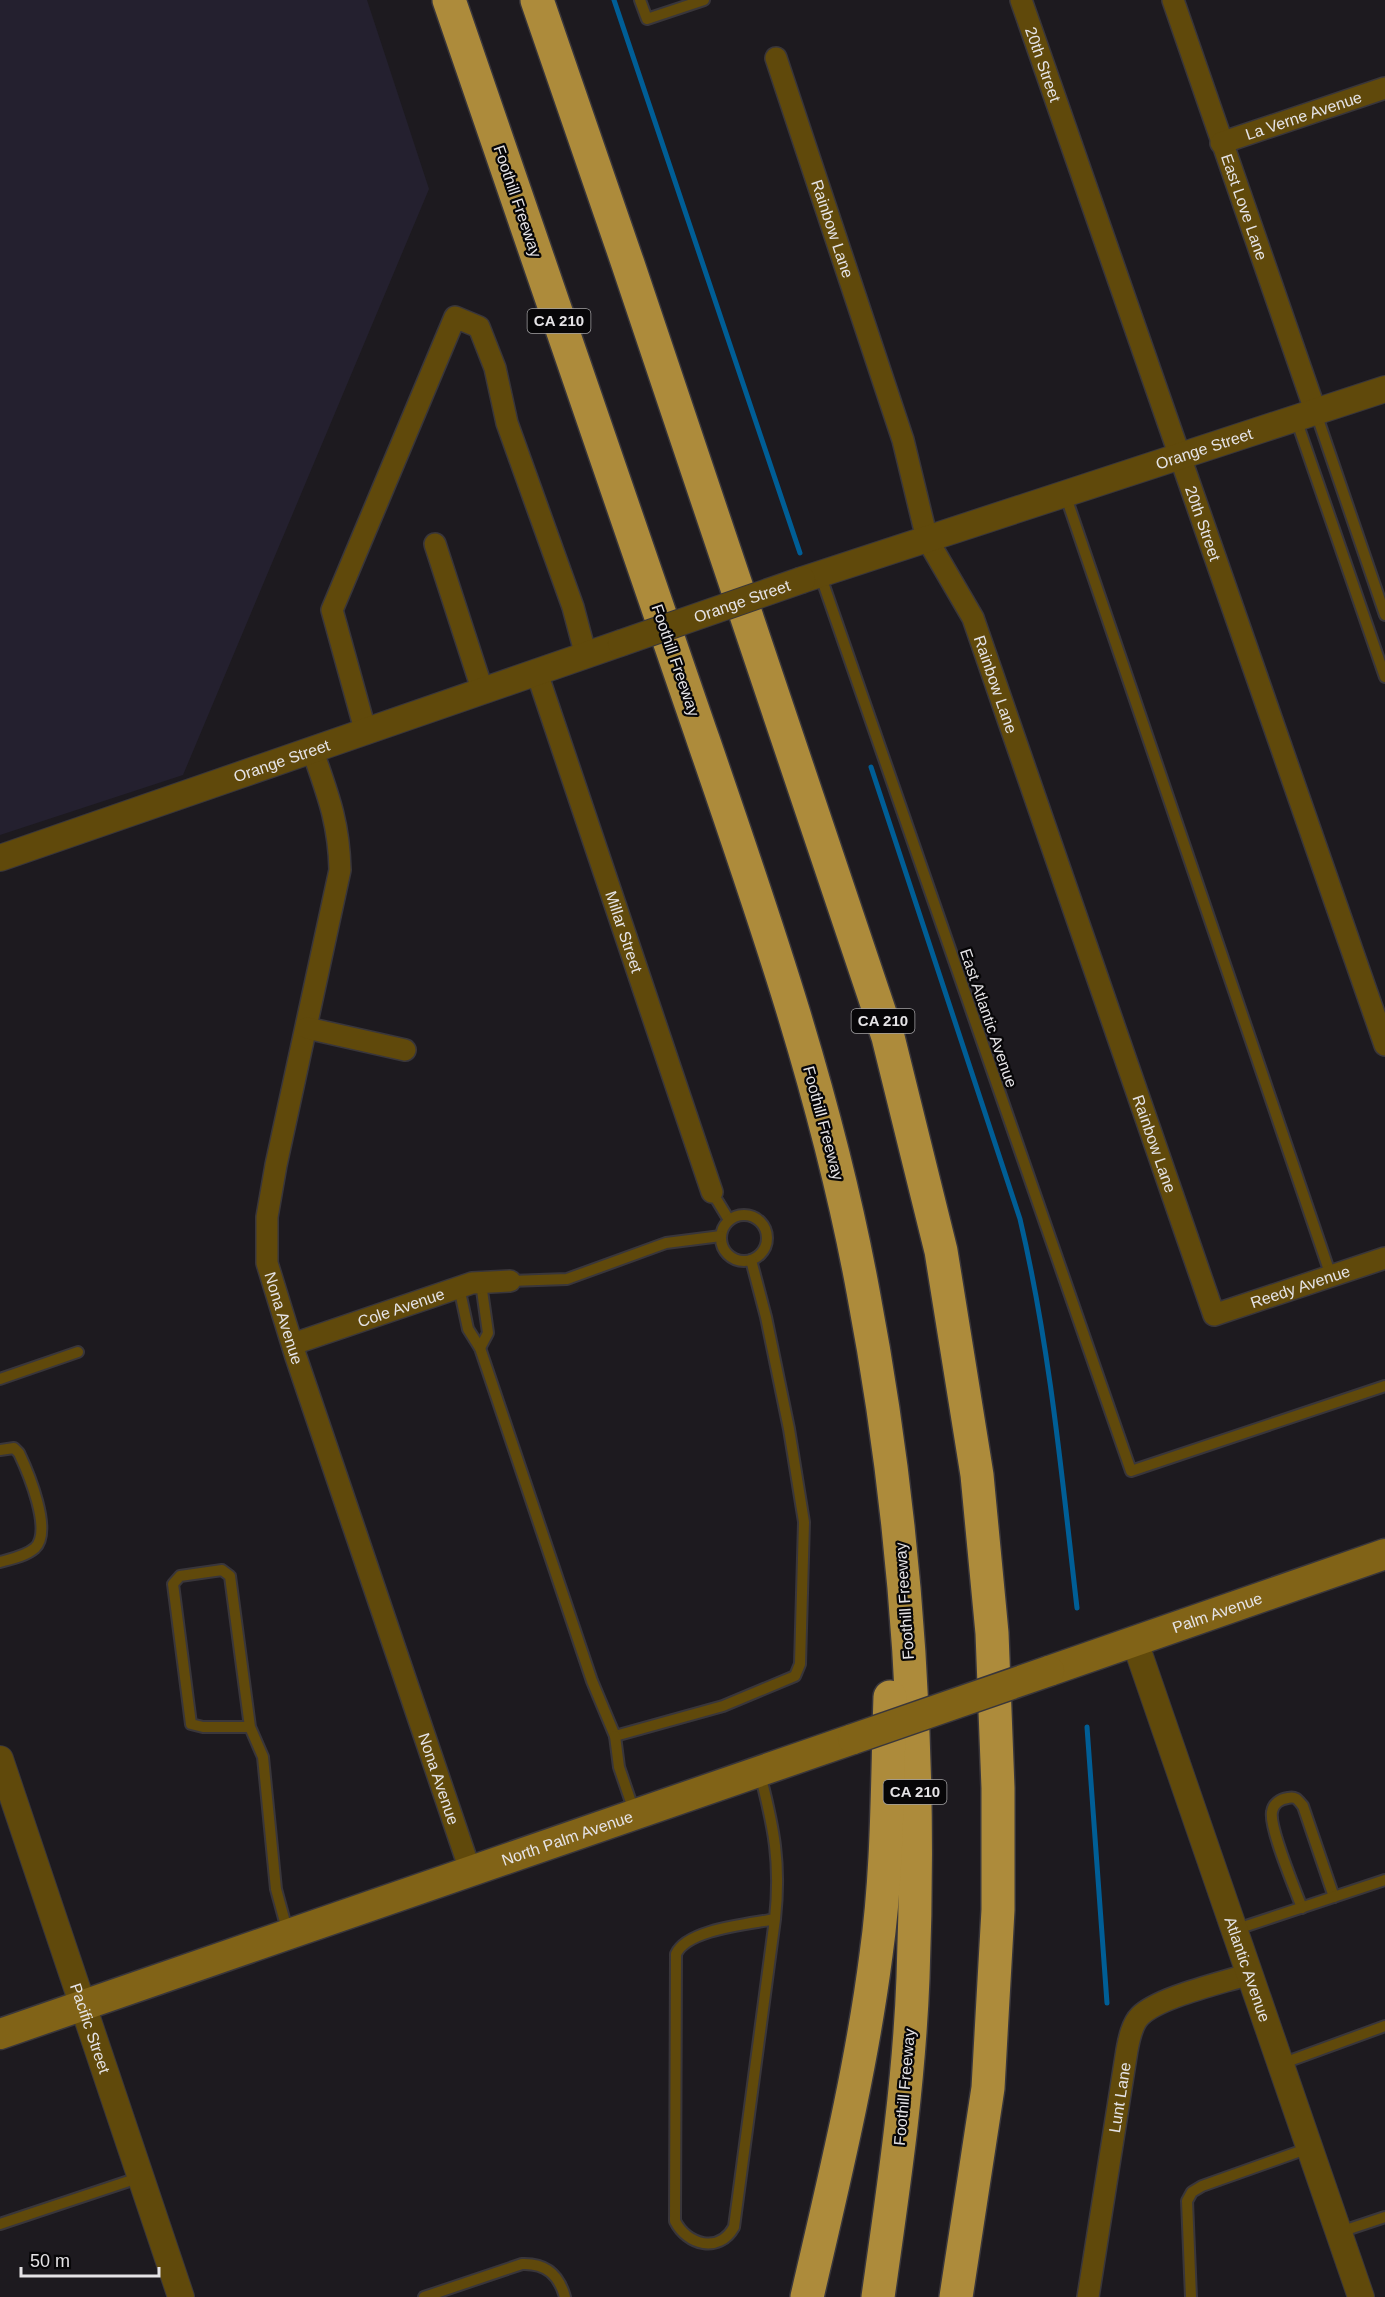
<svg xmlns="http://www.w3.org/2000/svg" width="1385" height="2297" font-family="Arial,sans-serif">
	<rect width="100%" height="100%" fill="#1d1a1f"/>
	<path fill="#24202f" d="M 0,0 L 367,0 L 429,189 L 183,775 L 0,835 Z"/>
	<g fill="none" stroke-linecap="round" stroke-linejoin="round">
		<g stroke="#005e96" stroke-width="5">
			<path d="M 614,0 L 800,553"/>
			<path d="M 871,767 L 1020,1219 C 1050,1347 1062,1478 1077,1608"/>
			<path d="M 1087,1727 L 1107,2003"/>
		</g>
		<g stroke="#39363b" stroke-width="14">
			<g id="service">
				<path d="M 640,0 L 647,19 L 704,0"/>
				<path d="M 1316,413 L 1385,615"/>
				<path d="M 1296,419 L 1385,677"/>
				<path d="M 1065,494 L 1331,1276"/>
				<path d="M 820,574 L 1131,1471 L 1385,1386"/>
				<path d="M 712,1192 L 729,1220"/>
				<circle cx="744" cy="1238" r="23"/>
				<path d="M 510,1281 L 567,1279 L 666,1243 L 721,1236"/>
				<path d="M 459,1287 L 468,1329 L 480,1348 L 592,1681 L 615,1736 L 723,1706 L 795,1676 L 800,1664 L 804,1522 L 789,1429 L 766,1317 L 751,1260"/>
				<path d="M 480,1348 L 488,1333 L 481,1283"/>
				<path d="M 0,1379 L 78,1352"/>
				<path d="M 0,1450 L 14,1448 L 19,1453 C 28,1472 53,1531 35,1548 C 26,1556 11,1559 0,1562"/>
				<path d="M 250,1727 L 203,1727 L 191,1724 L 173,1584 L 180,1576 L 222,1570 L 230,1576 L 250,1727 L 263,1757 L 276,1889 L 288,1933"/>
				<path d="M 615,1736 L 619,1767 L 635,1814"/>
				<path d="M 760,1774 C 774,1828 781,1863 775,1919 L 734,2227 C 719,2254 687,2245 675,2221 L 676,1954 C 687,1929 750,1924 775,1919"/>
				<path d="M 1302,1908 C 1295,1889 1269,1828 1272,1812 C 1273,1804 1280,1799 1288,1798 C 1296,1796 1298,1800 1303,1806 L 1334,1897"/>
				<path d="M 1234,1930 L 1385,1880"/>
				<path d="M 1281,2064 L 1385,2026"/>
				<path d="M 0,2224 L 141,2177"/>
				<path d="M 1340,2232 L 1385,2217"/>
				<path d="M 424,2297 L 522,2264 C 546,2263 559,2275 565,2297"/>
				<path d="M 1191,2297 L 1187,2201 L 1192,2192 L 1202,2186 L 1309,2148"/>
			</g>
		</g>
		<g stroke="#39363b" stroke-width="24">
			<g id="minor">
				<path id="s1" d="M 1021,0 L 1385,1045"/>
				<path id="s2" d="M 1173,0 L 1316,413"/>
				<path id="s3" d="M 776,58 L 903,440 L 927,539 L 973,618 L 1214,1315 L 1385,1258"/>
				<path id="s4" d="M 1221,143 L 1385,88"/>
				<path d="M 435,544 L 483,692"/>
				<path id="s5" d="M 537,673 L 712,1192"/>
				<path d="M 366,733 L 332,610 L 455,317 L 479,327 L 495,368 L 507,423 L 573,607 L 586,656"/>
				<path id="s6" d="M 313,752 C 328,795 339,823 340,870 L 276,1165 L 267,1217 L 267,1263 L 296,1357 L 470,1870"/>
				<path d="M 307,1028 L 405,1050"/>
				<path id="s7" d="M 293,1344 L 472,1283 L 510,1281"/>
				<path id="s8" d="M 1088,2297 L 1127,2050 C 1129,2039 1132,2024 1140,2016 C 1159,1997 1222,1983 1249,1974"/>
			</g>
		</g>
		<g stroke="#39363b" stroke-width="28">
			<g id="tertiary">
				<path id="s9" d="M 802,580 L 1385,389"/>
				<path id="s10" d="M 0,858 L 621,643"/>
				<path id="s11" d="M 1135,1642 L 1361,2297"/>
				<path id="s12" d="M 0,1759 L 181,2297"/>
			</g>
		</g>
		<g stroke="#39363b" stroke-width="33">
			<g id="secondary">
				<path id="s13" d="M 1049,1671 L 1385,1554"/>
				<path id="s14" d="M 0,2034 L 853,1739"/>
			</g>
		</g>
		<g stroke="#39363b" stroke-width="36">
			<g id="motorway">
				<path d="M 449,0 C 528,229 606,458 685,687 C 753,885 825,1084 863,1291 C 906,1517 922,1748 913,1978 C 909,2085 893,2191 878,2297"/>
				<path d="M 537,0 L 628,264 L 888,1037 L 941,1251 L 977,1475 L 992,1633 L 998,1788 L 998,1910 L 988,2088 L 956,2297"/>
				<path d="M 807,2297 C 833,2184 861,2071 876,1955 C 888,1870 887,1783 890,1697"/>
			</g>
		</g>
		<use href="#service" stroke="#60490b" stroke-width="10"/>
		<use href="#minor" stroke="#60490b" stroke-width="21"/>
		<use href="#tertiary" stroke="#60490b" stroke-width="26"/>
		<use href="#secondary" stroke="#816317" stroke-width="30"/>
		<use href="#motorway" stroke="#ad8b3b" stroke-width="33"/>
		<g stroke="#39363b" stroke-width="28" stroke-linecap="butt">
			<g id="tertiary-bridge">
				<path id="s15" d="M 621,643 L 802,580"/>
			</g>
		</g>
		<g stroke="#39363b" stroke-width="33" stroke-linecap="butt">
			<path id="secondary-bridge" d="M 853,1739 L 1049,1671"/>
		</g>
		<use href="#tertiary-bridge" stroke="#60490b" stroke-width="26"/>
		<use href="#secondary-bridge" stroke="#816317" stroke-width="30"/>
	</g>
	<g text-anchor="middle" stroke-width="4.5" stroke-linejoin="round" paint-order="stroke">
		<g fill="#070608" stroke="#a2a1a3" stroke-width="1.5">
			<rect x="527.5" y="309" width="63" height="24" rx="4.5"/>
			<rect x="851.5" y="1009" width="63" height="24" rx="4.5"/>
			<rect x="883.5" y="1780" width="63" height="24" rx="4.5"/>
		</g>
		<g font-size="15" font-weight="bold" fill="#e5e3e6">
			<text x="559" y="326">CA 210</text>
			<text x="883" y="1026">CA 210</text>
			<text x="915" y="1797">CA 210</text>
		</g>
		<g font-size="16" fill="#e5e3e6" stroke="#070608">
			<text dy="6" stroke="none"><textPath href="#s1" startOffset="68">20th Street</textPath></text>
			<text dy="6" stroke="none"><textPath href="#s4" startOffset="87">La Verne Avenue</textPath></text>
			<text transform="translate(518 201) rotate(71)" y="6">Foothill Freeway</text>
			<text dy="6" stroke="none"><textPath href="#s2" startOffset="219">East Love Lane</textPath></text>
			<text dy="6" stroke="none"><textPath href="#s3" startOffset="180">Rainbow Lane</textPath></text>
			<text dy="6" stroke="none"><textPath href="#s9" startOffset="423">Orange Street</textPath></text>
			<text dy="6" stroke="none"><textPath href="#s1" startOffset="554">20th Street</textPath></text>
			<text dy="6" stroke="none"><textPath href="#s15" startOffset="128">Orange Street</textPath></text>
			<text transform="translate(676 660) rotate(71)" y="6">Foothill Freeway</text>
			<text dy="6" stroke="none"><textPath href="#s3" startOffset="666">Rainbow Lane</textPath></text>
			<text dy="6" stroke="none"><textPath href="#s10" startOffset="298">Orange Street</textPath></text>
			<text dy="6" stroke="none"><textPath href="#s5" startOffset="273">Millar Street</textPath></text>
			<text transform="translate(989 1018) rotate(71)" y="6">East Atlantic Avenue</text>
			<text transform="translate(824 1123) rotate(75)" y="6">Foothill Freeway</text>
			<text dy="6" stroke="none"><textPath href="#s3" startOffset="1152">Rainbow Lane</textPath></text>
			<text dy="6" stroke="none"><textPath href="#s3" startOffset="1424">Reedy Avenue</textPath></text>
			<text dy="6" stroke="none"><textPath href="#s7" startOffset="114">Cole Avenue</textPath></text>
			<text dy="6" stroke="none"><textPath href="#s6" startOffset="580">Nona Avenue</textPath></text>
			<text transform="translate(904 1601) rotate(-94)" y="6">Foothill Freeway</text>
			<text dy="6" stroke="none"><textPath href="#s13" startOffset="178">Palm Avenue</textPath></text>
			<text dy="6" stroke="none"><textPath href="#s6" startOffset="1066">Nona Avenue</textPath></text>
			<text dy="6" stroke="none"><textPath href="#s14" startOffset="600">North Palm Avenue</textPath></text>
			<text dy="6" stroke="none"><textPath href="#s11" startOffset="346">Atlantic Avenue</textPath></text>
			<text dy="6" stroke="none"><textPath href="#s12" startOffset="284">Pacific Street</textPath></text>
			<text transform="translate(904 2087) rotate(-85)" y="6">Foothill Freeway</text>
			<text dy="6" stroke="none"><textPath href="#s8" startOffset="202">Lunt Lane</textPath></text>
		</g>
	</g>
	<path d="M21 2267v9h138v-9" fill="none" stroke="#e5e3e6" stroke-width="3"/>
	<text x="30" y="2267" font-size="18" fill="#e5e3e6" stroke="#070608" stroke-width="4.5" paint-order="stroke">50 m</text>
</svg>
